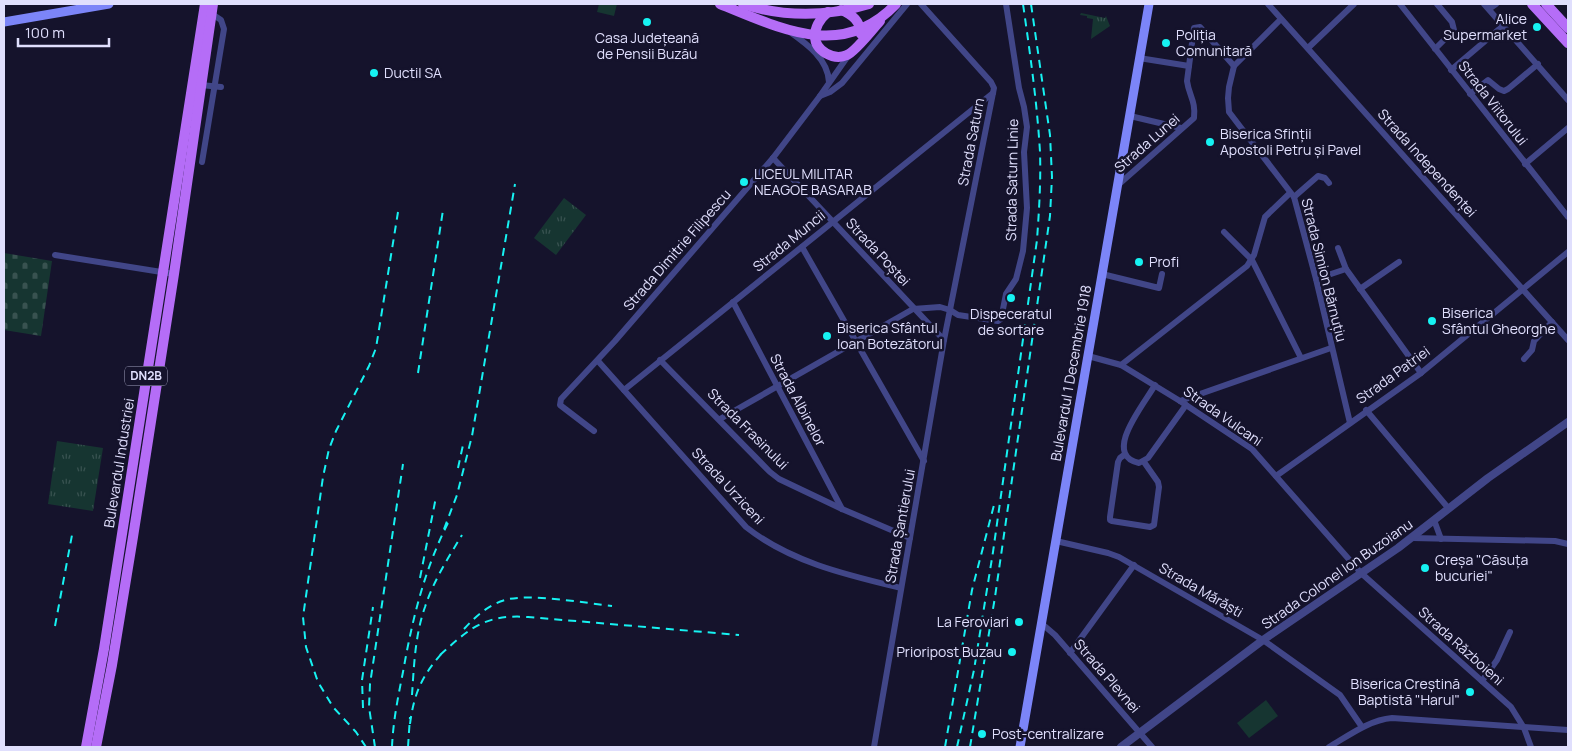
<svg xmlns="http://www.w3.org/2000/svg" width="1572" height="751" font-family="Manrope,sans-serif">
	<defs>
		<pattern id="grass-tufts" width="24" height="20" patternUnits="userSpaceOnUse" patternTransform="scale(1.25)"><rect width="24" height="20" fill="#163531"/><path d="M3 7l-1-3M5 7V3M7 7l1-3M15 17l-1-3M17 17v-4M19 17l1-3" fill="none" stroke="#385250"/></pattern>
		<pattern id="cemetery-stones" width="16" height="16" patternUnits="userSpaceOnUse" patternTransform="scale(1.25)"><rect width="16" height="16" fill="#163531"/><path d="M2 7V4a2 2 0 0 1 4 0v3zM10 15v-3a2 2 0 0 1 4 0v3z" fill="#385250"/></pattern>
	</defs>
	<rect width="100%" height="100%" fill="#15132c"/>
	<g fill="url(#grass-tufts)">
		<path d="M 1081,13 L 1105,18 L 1106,16 L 1110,26 L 1091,39 L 1093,19 L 1087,18 L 1087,16 L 1080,15 Z"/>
		<path d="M 564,198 L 586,215 L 556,255 L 534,238 Z"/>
		<path d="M 57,441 L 103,448 L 93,511 L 48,504 Z"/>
	</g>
	<path fill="url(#cemetery-stones)" d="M 4,253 L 52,261 L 41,336 L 4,330 Z"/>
	<g fill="#163531">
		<path d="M 599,4 L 617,4 L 614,16 L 597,12 Z"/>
		<path d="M 1266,700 L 1278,716 L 1249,738 L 1237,723 Z"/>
	</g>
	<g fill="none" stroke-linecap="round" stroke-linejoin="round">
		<g stroke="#414688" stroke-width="6">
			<path d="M 1268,4 L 1568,340"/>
			<path d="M 1400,4 L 1568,217"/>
			<path d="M 1484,4 L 1568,100"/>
			<path d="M 1489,9 L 1496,4"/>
			<path d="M 1281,19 L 1234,66 L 1229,87 L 1228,98 L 1229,112 L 1294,197 L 1316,279 L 1350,423"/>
			<path d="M 790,32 C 807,44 828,59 829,82"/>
			<path d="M 1308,48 L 1354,4"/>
			<path d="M 1435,49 L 1454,30 L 1452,22 L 1437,4"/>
			<path d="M 1139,58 L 1189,66"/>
			<path d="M 1451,70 L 1504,25"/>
			<path d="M 201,85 L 221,87"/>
			<path d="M 1470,94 L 1488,80 L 1499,89 L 1504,91 L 1508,89 L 1538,64"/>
			<path d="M 820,96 L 848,56"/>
			<path d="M 1130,116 L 1181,128"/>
			<path d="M 773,158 L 944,340"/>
			<path d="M 202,162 L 224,29 L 221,20 L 212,14"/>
			<path d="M 1525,164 L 1568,128"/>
			<path d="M 1118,185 L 1194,118 C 1196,101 1189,96 1187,81 L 1194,28 L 1200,27 L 1234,66"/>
			<path d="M 1294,197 L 1318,176 L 1325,178 L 1329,183"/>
			<path d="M 1224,232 L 1252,260 L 1301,358"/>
			<path d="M 802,247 L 924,461"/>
			<path d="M 1338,248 L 1346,269"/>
			<path d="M 55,255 L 174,274"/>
			<path d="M 1102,274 L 1159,288 L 1162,274"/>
			<path d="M 1316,279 L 1346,269 L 1421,373"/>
			<path d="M 1360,289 L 1399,262"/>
			<path d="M 733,302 L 842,509"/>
			<path d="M 1088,356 L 1121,365 L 1180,401 L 1252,449 L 1361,573 L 1511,707 L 1524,728 L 1531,747"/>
			<path d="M 1524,359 L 1532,350 L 1534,341 L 1552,322"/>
			<path d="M 660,360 L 770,472 L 779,479 L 842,509 L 910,538"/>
			<path d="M 598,361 L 746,527 C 790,562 847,575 901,588"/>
			<path d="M 1121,365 L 1247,266 L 1254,255 L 1265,217 L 1290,193"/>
			<path d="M 1155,385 C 1145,403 1101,455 1139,463 L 1148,458 L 1186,405"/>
			<path d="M 624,390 L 993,93"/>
			<path d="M 1180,401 L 1331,348"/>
			<path d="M 1366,410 L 1449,509"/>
			<path d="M 720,419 L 913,309 L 940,307 L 950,310 L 958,315 L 998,321 L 1001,319 L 1006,294 L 1016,279 L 1023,251 L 1027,208 L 1024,152 L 1027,127 L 1024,107 L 1019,88 L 1006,4"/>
			<path d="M 594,431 L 560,405 L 561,399 L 615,341 L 773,158 L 820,96 L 830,92 L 842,83 L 907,4"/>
			<path d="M 1124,455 L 1120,458 L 1118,462 L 1110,517 L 1110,520 L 1112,521 L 1150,527 L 1154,525 L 1159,487 L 1158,482 L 1144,462"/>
			<path d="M 1276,476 L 1421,373 L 1568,252"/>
			<path d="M 1434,520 L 1441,539"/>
			<path d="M 1412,538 L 1555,541 L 1568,544"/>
			<path d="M 1056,541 L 1108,553 L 1119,557 L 1263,640 L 1340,695 L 1362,727"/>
			<path d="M 1041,623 L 1055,635 L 1152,747"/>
			<path d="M 1070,653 L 1134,565"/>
			<path d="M 1482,681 L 1497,660 L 1510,632"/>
			<path d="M 874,747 L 944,340 L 994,88 L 991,82 L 921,4"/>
			<path d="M 1329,747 C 1348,736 1369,720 1392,718 L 1568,730"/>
		</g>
		<path stroke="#414688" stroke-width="8" d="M 1121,747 L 1263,640 L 1398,548 L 1488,478 L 1568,422"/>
		<g stroke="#7c85f8" stroke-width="9">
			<path d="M 4,22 L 109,4"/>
			<path d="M 1020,747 L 1149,4"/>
		</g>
		<g stroke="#b56df7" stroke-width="10">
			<path d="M 720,4 C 780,28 842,61 896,4"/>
			<path d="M 743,4 C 784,17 827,17 869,4"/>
			<path d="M 1532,4 L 1568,43"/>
			<path d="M 1546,4 L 1568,28"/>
			<path d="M 841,10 C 853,15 860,21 861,34"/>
			<path d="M 828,12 C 821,18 815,26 815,36 C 815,51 834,61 847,55 C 855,52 873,29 880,21"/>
			<path d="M 86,747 L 104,649 L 205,4"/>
			<path d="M 96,747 L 112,665 L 133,537 L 174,274 L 213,4"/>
		</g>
		<g stroke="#16f2f2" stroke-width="2" stroke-dasharray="8 6" stroke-linecap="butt">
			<path d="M 418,373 L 443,210"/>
			<path d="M 458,468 L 463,445"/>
			<path d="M 444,529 L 457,495 L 472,436 L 515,184"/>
			<path d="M 420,578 L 436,497"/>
			<path d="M 55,626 L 72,535"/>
			<path d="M 464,629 C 476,616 488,605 505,600 C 528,593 586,603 612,606"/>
			<path d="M 440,655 C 470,628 485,614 528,617 L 739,635"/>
			<path d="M 412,695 C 414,666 415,635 425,607 C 433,582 448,558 462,535"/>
			<path d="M 363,708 L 362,680 L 373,607"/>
			<path d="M 410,724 C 414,692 423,674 444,651"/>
			<path d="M 366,747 L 356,732 L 333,707 L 318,682 L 306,647 L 303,617 L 323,477 L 329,449 L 336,431 L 369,366 L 376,348 L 398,212"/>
			<path d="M 375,747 L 369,707 L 370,684 L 403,464"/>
			<path d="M 392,747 C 393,722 398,697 403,672 C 412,621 424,570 448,523"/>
			<path d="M 408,747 L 410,717"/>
			<path d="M 945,747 L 972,590 L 994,505"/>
			<path d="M 957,747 L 974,670 L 993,552 L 1037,240 C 1039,211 1041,181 1040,152 C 1037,102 1030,53 1023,4"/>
			<path d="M 970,747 L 995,597 L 1050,216 L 1052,177 L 1050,135 L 1031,4"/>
		</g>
	</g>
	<g fill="#16f2f2" stroke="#15132c" stroke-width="2">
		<circle cx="647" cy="22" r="5"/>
		<circle cx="1537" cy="27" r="5"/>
		<circle cx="1166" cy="43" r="5"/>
		<circle cx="374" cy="73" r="5"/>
		<circle cx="1210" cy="142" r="5"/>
		<circle cx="744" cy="182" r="5"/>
		<circle cx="1139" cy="262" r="5"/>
		<circle cx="1011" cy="298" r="5"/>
		<circle cx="1432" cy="321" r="5"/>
		<circle cx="827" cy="336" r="5"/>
		<circle cx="1425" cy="568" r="5"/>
		<circle cx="1019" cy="622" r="5"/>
		<circle cx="1012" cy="652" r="5"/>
		<circle cx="1470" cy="692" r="5"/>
		<circle cx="982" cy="734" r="5"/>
	</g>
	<g text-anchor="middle" stroke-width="5" stroke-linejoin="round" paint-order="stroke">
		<rect fill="#15132c" stroke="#a3a2be" stroke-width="1" x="125" y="366.5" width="42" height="19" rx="4"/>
		<g font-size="12" font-weight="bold" fill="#e0dffd">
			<text x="146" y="380">DN2B</text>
		</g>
		<g font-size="14" fill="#e0dffd" stroke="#15132c" text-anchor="start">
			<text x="1527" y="24" text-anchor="end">Alice<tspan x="1527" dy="16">Supermarket</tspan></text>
			<text x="1176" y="40">Poliția<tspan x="1176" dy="16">Comunitară</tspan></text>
			<text x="647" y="43" text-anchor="middle">Casa Județeană<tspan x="647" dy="16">de Pensii Buzău</tspan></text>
			<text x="384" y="78">Ductil SA</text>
			<text x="1220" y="139">Biserica Sfinții<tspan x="1220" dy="16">Apostoli Petru și Pavel</tspan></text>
			<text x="754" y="179">LICEUL MILITAR<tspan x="754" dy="16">NEAGOE BASARAB</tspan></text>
			<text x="1149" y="267">Profi</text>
			<text x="1442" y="318">Biserica<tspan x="1442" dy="16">Sfântul Gheorghe</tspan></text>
			<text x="1011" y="319" text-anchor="middle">Dispeceratul<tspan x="1011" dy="16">de sortare</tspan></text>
			<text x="837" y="333">Biserica Sfântul<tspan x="837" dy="16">Ioan Botezătorul</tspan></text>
			<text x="1435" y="565">Creșa "Căsuța<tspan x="1435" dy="16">bucuriei"</tspan></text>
			<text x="1009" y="627" text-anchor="end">La Feroviari</text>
			<text x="1002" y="657" text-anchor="end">Prioripost Buzau</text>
			<text x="1460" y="689" text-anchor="end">Biserica Creștină<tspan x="1460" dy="16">Baptistă "Harul"</tspan></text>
			<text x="992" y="739">Post-centralizare</text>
		</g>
		<g font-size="14" fill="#e0dffd" stroke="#15132c">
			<text transform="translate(1493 103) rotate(52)" y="5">Strada Viitorului</text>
			<text transform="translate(971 142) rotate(-79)" y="5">Strada Saturn</text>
			<text transform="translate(1147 143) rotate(-41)" y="5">Strada Lunei</text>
			<text transform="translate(1427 163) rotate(48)" y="5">Strada Independenței</text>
			<text transform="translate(1012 180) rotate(-89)" y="5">Strada Saturn Linie</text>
			<text transform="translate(789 241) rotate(-39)" y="5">Strada Muncii</text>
			<text transform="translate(677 250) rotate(-49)" y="5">Strada Dimitrie Filipescu</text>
			<text transform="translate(878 252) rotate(47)" y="5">Strada Poștei</text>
			<text transform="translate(1324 270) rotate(76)" y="5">Strada Simion Bărnuțiu</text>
			<text transform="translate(1071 373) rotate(-80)" y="5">Bulevardul 1 Decembrie 1918</text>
			<text transform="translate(1393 375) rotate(-36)" y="5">Strada Patriei</text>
			<text transform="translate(798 400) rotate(62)" y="5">Strada Albinelor</text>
			<text transform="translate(1223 416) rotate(35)" y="5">Strada Vulcani</text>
			<text transform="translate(748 429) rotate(45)" y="5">Strada Frasinului</text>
			<text transform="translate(119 463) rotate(-81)" y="5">Bulevardul Industriei</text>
			<text transform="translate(728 486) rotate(47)" y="5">Strada Urziceni</text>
			<text transform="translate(900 526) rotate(-80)" y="5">Strada Șantierului</text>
			<text transform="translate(1337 574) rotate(-35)" y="5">Strada Colonel Ion Buzoianu</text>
			<text transform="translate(1201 590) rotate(30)" y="5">Strada Mărăști</text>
			<text transform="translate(1461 646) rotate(42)" y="5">Strada Războieni</text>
			<text transform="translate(1107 676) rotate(49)" y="5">Strada Plevnei</text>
		</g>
	</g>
	<rect width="1572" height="751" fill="none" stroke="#e0dffd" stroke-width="10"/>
	<path d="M18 38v8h91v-8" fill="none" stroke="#e0dffd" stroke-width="2.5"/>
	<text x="25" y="38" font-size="15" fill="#e0dffd" stroke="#15132c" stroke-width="4" paint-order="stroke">100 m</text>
</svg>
